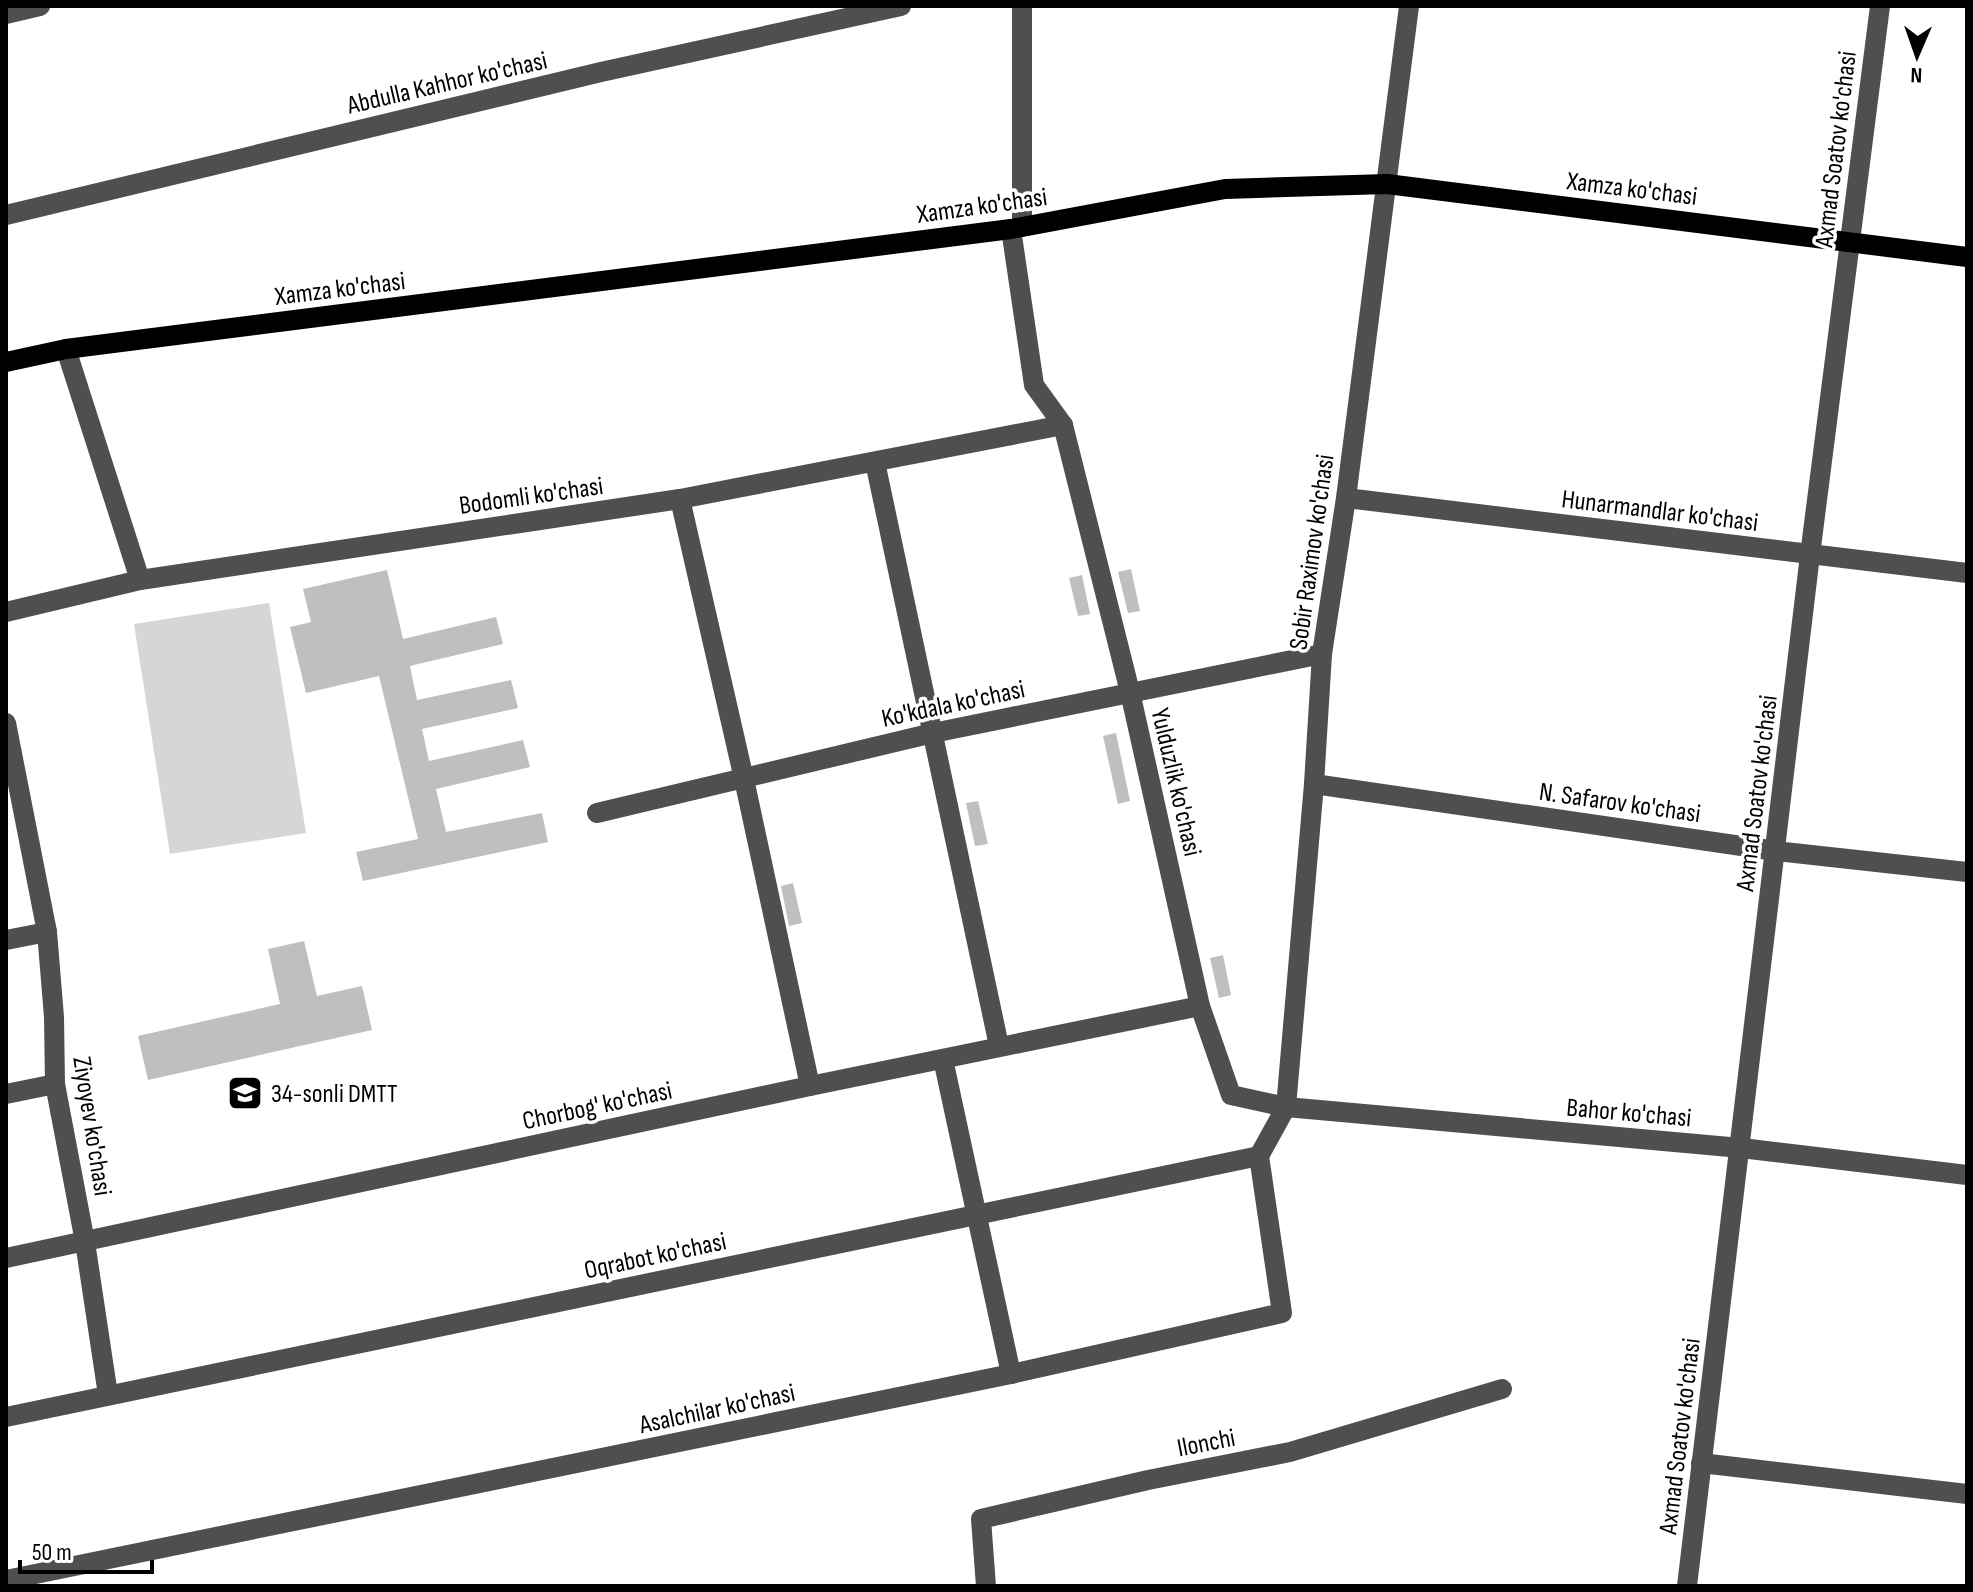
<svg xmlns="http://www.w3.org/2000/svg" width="1973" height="1592" font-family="'Sofia Sans Condensed',sans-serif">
	<rect width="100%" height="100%" fill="#fff"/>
	<path fill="#d6d6d6" d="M 269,603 L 306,833 L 170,854 L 134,624 Z"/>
	<g fill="#bfbfbf">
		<path d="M 1131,569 L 1140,611 L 1128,613 L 1118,572 Z"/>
		<path d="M 387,570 L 403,639 L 496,617 L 503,644 L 410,666 L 417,700 L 511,680 L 518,708 L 422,729 L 429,761 L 523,740 L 530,767 L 436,789 L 446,832 L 542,813 L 548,842 L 363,881 L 356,852 L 418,839 L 379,676 L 306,693 L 290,627 L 311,622 L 303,589 Z"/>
		<path d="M 1082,575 L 1090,614 L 1078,616 L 1069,578 Z"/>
		<path d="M 1116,733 L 1130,801 L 1118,804 L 1103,736 Z"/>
		<path d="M 978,801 L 988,844 L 975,846 L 966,803 Z"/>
		<path d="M 793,883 L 802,923 L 789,926 L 781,886 Z"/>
		<path d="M 304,941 L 317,996 L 362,986 L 372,1030 L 148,1080 L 138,1036 L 280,1004 L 268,949 Z"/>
		<path d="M 1223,955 L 1231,995 L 1219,998 L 1210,958 Z"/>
	</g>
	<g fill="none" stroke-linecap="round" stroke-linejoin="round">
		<g stroke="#4f4f4f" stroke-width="20">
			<path d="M 1022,6 L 1022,227"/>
			<path d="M 6,14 L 40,6"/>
			<path d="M 6,215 L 601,72 L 901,6"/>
			<path d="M 1011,229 L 1034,385 L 1063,425 L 1130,692 L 1200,1006 L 1231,1095 L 1286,1107 L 1741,1148 L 1967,1175"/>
			<path d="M 66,349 L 140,580"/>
			<path d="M 875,462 L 999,1046"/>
			<path d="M 1346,498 L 1967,573"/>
			<path d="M 680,499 L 744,779 L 810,1086"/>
			<path d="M 6,612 L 140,580 L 680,499 L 1063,425"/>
			<path d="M 6,723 L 47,932 L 54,1017 L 55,1084 L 85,1242 L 108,1395"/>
			<path d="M 1314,784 L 1776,851 L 1967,872"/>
			<path d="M 597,813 L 933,733 L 1322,654"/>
			<path d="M 6,940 L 47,932"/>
			<path d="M 943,1059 L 1011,1374"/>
			<path d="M 6,1094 L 55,1084"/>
			<path d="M 6,1258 L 810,1086 L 1200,1006"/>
			<path d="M 6,1417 L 1259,1156 L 1286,1107 L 1314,784 L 1322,654 L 1346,498 L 1409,6"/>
			<path d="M 1701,1463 L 1967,1494"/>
			<path d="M 6,1580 L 1011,1374 L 1282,1313 L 1259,1156"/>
			<path d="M 986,1586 L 981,1519 L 1148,1480 L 1290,1452 L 1502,1389"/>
			<path d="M 1687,1586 L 1810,555 L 1880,6"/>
		</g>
		<path stroke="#000" stroke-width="20" d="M 6,362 L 66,349 L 1011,229 L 1225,189 L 1387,184 L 1967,257"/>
	</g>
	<defs>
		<g id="school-square" transform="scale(1.8)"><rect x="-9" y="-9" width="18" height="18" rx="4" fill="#000" stroke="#fff"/><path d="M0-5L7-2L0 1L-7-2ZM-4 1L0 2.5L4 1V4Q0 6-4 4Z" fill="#fff"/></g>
	</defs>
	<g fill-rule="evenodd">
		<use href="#school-square" x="245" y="1093"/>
	</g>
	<g text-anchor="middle" stroke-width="7" stroke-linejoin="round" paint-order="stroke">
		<g font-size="26" fill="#000" stroke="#fff">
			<text transform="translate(447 82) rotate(-13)" y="9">Abdulla Kahhor ko'chasi</text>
			<text transform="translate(1835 149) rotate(-83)" y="9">Axmad Soatov ko'chasi</text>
			<text transform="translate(1632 188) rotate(7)" y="9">Xamza ko'chasi</text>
			<text transform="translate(982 205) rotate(-8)" y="9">Xamza ko'chasi</text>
			<text transform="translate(340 288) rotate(-7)" y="9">Xamza ko'chasi</text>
			<text transform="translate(531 495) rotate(-8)" y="9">Bodomli ko'chasi</text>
			<text transform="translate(1660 510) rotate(7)" y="9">Hunarmandlar ko'chasi</text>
			<text transform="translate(1311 552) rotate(-82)" y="9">Sobir Raximov ko'chasi</text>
			<text transform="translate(953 703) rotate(-12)" y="9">Ko'kdala ko'chasi</text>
			<text transform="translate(1177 782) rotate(77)" y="9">Yulduzlik ko'chasi</text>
			<text transform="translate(1756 793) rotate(-83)" y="9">Axmad Soatov ko'chasi</text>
			<text transform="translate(1620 802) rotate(8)" y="9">N. Safarov ko'chasi</text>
			<text transform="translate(597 1105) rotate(-12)" y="9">Chorbog' ko'chasi</text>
			<text transform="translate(1629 1112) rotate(5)" y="9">Bahor ko'chasi</text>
			<text transform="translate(93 1126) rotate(81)" y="9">Ziyoyev ko'chasi</text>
			<text transform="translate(655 1255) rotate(-12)" y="9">Oqrabot ko'chasi</text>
			<text transform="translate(717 1408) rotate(-12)" y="9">Asalchilar ko'chasi</text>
			<text transform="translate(1679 1436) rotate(-83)" y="9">Axmad Soatov ko'chasi</text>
			<text transform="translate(1206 1442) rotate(-11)" y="9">Ilonchi</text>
		</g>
		<g font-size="26" fill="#000" stroke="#fff" text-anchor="start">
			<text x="271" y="1102">34-sonli DMTT</text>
		</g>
	</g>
	<rect width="1973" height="1592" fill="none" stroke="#000000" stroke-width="16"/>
	<g transform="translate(1917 56) rotate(182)" stroke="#ffffff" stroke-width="6" paint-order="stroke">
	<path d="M0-6L14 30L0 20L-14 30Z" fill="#000000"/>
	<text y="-12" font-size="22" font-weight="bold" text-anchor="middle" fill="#000000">N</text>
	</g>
	<path d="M20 1560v12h132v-12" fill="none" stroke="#000000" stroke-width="4"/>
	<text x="32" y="1560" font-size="24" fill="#000000" stroke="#ffffff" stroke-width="6" paint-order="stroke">50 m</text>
</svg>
